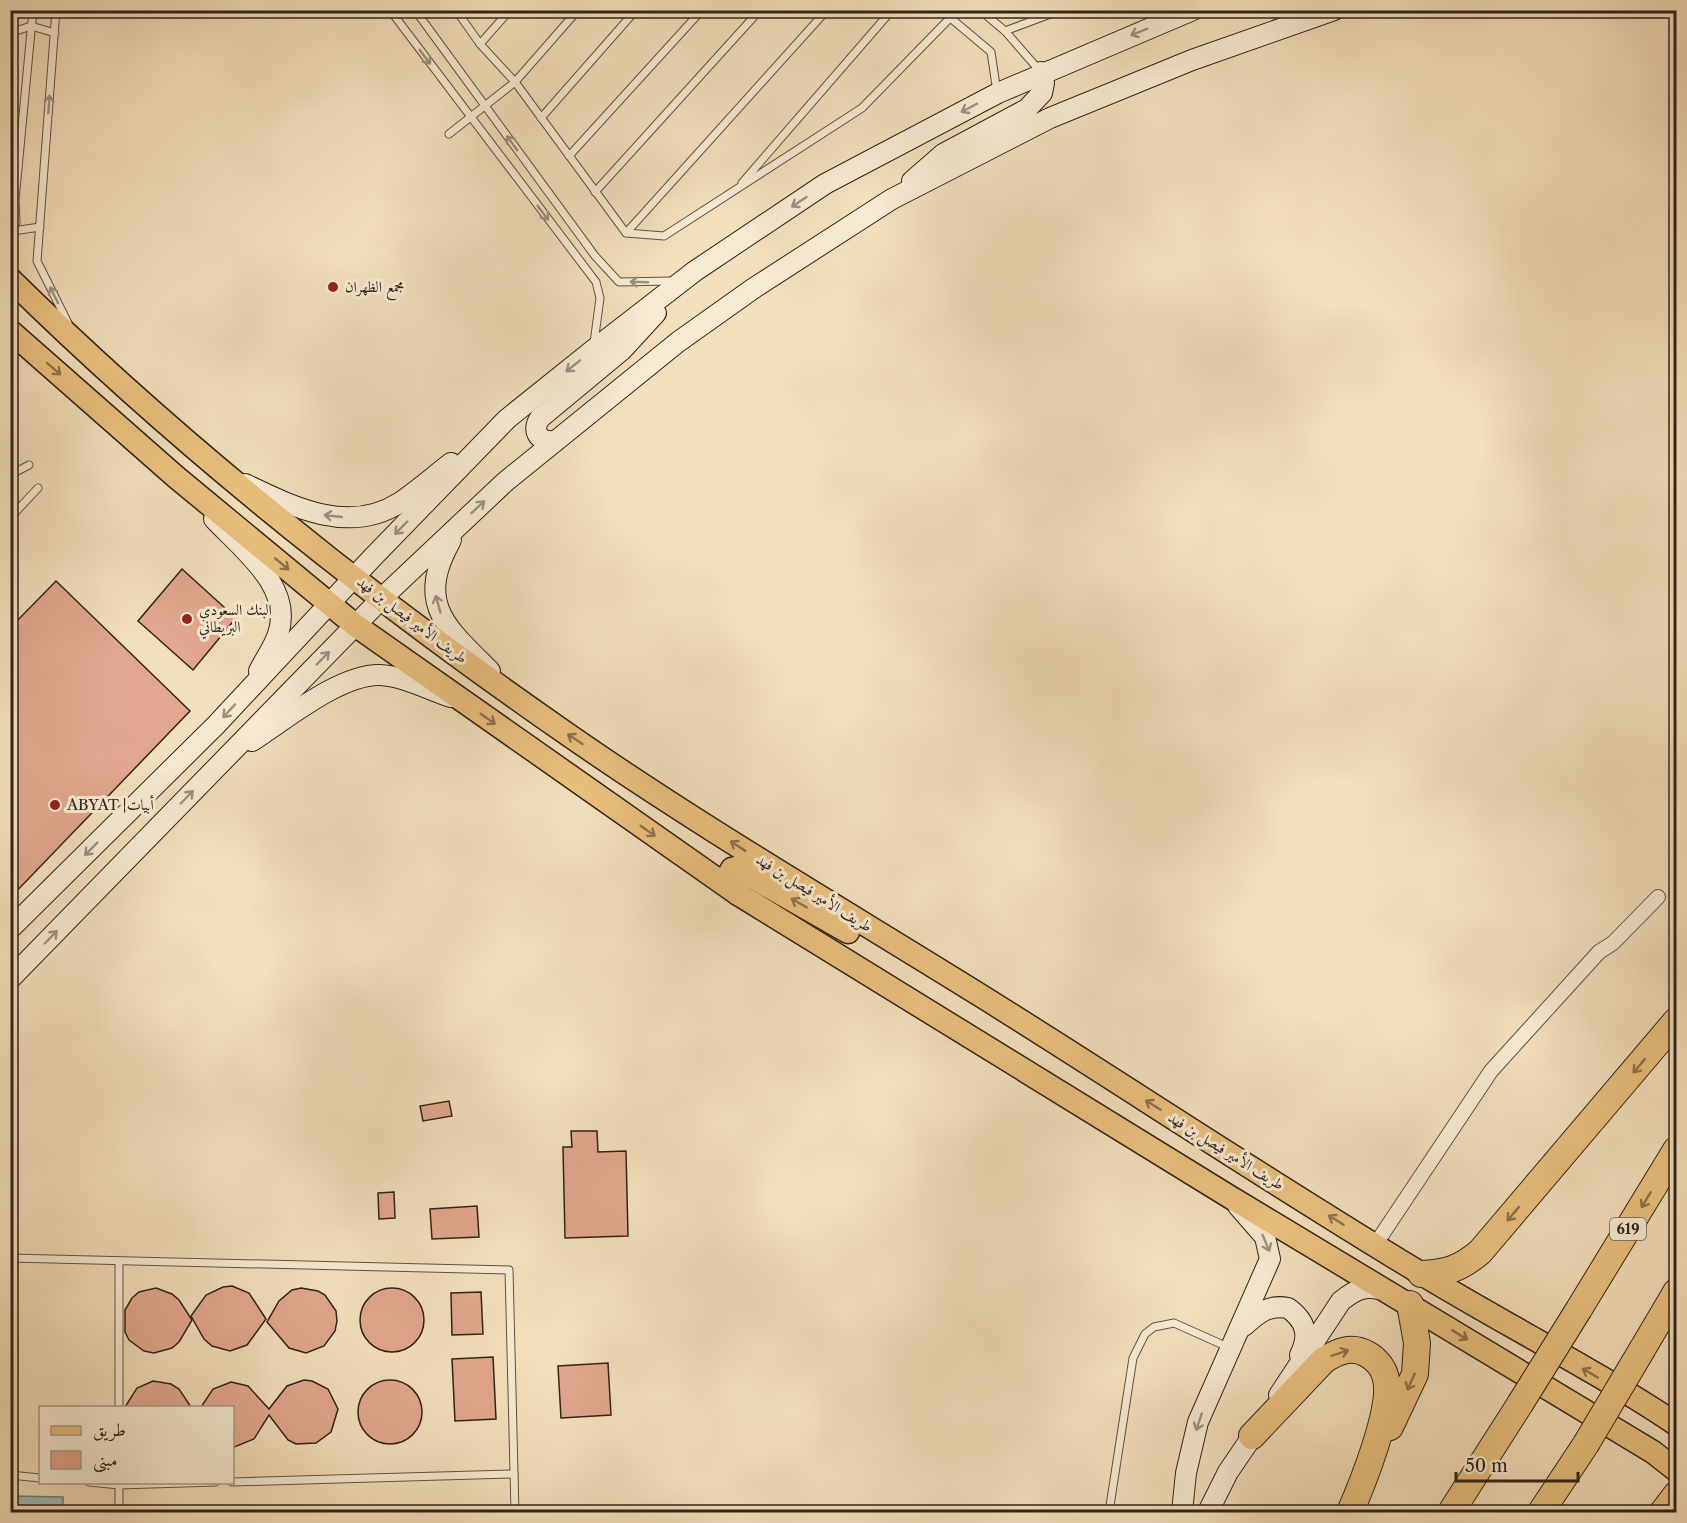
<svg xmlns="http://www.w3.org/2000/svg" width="1687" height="1523" font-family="'Libre Caslon Text',Amiri,serif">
	<rect width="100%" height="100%" fill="#f3dfbc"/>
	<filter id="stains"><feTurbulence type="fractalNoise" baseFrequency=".00333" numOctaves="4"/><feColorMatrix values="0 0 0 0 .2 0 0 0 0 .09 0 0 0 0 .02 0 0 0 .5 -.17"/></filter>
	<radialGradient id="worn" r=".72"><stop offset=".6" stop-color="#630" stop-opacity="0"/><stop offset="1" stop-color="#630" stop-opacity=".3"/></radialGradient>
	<path fill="#bdc18f" stroke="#767254" stroke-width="1.5" d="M 17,50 L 11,123 L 11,53 Z"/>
	<path fill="#9dbbb8" stroke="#717e78" stroke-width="1.5" d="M 11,1496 L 63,1497 L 63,1512 L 11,1512 Z"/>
	<g fill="#e2a78e" stroke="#302318" stroke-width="1.5">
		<path d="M 182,569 L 236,618 L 193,670 L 138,621 Z"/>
		<path d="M 56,581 L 190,711 L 10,898 L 10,628 Z"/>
		<path d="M 449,1101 L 452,1116 L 423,1121 L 420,1106 Z"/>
		<path d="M 571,1131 L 597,1131 L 598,1152 L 626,1151 L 628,1236 L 565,1238 L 563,1147 L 572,1147 Z"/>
		<path d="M 394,1192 L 395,1218 L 379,1219 L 378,1193 Z"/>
		<path d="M 477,1206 L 479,1237 L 432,1239 L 430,1209 Z"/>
		<path d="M 232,1286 L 249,1293 L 266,1319 L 247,1345 L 230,1351 L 212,1346 L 204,1339 L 191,1316 L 206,1295 L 223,1287 Z"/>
		<circle cx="392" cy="1320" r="32"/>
		<path d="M 156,1288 L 172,1294 L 179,1300 L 192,1320 L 179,1342 L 172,1348 L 154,1353 L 144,1351 L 129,1340 L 125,1332 L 125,1310 L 132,1298 L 139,1292 Z"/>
		<path d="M 301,1288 L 318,1291 L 325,1295 L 336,1311 L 337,1321 L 335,1331 L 324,1346 L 306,1353 L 289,1348 L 267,1322 L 279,1301 L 292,1290 Z"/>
		<path d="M 481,1292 L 483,1334 L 452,1335 L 451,1293 Z"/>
		<path d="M 493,1357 L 496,1419 L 455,1421 L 452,1359 Z"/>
		<path d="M 608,1363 L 611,1415 L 561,1418 L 558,1366 Z"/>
		<circle cx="390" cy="1412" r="32"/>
		<path d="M 304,1380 L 312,1381 L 328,1389 L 338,1409 L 331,1432 L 316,1443 L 296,1444 L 288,1440 L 269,1415 L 254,1439 L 232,1448 L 232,1407 L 201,1407 L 213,1389 L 231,1382 L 248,1386 L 269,1409 L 287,1386 Z"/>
		<path d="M 153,1381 L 171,1384 L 179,1389 L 191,1407 L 125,1407 L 137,1388 Z"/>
	</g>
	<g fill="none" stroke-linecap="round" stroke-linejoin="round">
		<g stroke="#615241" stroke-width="9">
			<g id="lane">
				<path d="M 56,10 L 37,261 L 68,323"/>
				<path d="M 390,10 L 596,282 L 600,298 L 594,343"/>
				<path d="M 415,10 L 595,256 L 619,282 L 670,281"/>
				<path d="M 456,10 L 480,44 L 515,82 L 578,10"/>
				<path d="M 941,10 L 991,52 L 997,92"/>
				<path d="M 980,10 L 1005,31 L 1039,70"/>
				<path d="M 1005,31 L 1061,10"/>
				<path d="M 10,33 L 31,26 L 55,33"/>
				<path d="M 480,44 L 510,10"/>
				<path d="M 541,118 L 636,10"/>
				<path d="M 449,134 L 515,82 L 626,233 L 664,236 L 862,108 L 950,18"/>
				<path d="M 569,156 L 702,10"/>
				<path d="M 742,183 L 892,10"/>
				<path d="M 595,192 L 760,10"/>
				<path d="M 13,231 L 40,227"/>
				<path d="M 10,233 L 16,223 L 15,200 L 33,10"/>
				<path d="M 626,233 L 827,10"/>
				<path d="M 10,475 L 29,465"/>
				<path d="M 10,518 L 38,488"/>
				<path d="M 10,1258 L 509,1270 L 515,1512"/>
				<path d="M 119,1262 L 119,1408"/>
				<path d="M 10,1475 L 40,1478"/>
				<path d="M 89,1482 L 119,1485 L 216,1482"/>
				<path d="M 119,1482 L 119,1512"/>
				<path d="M 232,1482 L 514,1474"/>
				<path d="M 1109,1512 L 1133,1358 L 1145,1334 L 1154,1327 L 1174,1323 L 1230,1348"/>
			</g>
		</g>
		<g stroke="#615241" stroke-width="16">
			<path id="street" d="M 1375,1245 L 1491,1071 L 1599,952 L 1613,943 L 1658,897"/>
		</g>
		<g stroke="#302318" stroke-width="22">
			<g id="secondary">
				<path d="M 912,181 L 943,154 L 1027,109 L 1042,93 L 1044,83 L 1041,72"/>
				<path d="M 555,441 C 539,443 531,431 540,418 L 622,350 L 656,313"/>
				<path d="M 245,484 C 293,507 349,535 399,503 C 417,491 434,476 451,463"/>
				<path d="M 214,519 C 242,549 294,587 278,634 C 274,647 265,659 259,671"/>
				<path d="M 451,540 C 415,604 446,627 490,671"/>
				<path d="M 252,741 C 285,720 340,674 380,675 C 403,676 429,690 451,697"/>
				<path d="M 10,929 L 216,725 L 373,557 L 507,419 L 593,350 L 695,271 L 825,184 L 998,93 L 1193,10"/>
				<path d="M 10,979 L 382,598 L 505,482 L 678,342 L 754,288 L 892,199 L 1050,118 L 1192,60 L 1334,10"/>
				<path d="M 1244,1326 C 1257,1314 1268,1304 1288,1308 C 1306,1321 1310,1335 1300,1355"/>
				<path d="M 1279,1395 L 1341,1301 C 1356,1289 1365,1285 1384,1290"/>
				<path d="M 1182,1512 L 1186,1473 L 1198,1422 L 1270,1259 L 1265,1237 L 1238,1206"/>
				<path d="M 1208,1512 L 1228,1472 L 1260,1425"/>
			</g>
		</g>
		<g stroke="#302318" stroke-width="25">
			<g id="primary">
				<path d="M 10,279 C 182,448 372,599 570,736 C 704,829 845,911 983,997 C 1130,1089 1274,1185 1422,1274 C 1506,1325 1595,1370 1676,1424"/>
				<path d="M 10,331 L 176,477 L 355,625 L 738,894 L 1230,1197 L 1653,1452 L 1676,1470"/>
				<path d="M 738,894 L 728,876 L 732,869 L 736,868 L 848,932"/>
			</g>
		</g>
		<g stroke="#302318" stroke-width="28">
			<g id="highway">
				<path d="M 1421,1274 C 1446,1273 1460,1269 1480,1252 L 1676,1021"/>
				<path d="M 1579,1309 L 1676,1150"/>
				<path d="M 1643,1348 L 1676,1292"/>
				<path d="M 1390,1427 L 1415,1374 L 1417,1343 L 1410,1304"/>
				<path d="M 1252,1436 L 1324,1360 C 1337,1352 1351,1345 1367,1354 C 1376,1359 1384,1368 1386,1379 C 1393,1408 1362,1485 1350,1512"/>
				<path d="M 1451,1512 L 1520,1404"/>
				<path d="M 1541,1512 L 1586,1444"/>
				<path d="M 1663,1512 L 1676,1495"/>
			</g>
		</g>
		<use href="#lane" stroke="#f7ead3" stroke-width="7"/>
		<use href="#street" stroke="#f7ead3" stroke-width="14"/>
		<use href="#secondary" stroke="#f7ead3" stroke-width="20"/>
		<use href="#primary" stroke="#eac07e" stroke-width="22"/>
		<use href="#highway" stroke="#eac07e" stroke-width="26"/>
		<g stroke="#302318" stroke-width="28" stroke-linecap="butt">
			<g id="highway-bridge">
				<path d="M 1520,1404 L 1579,1309"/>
				<path d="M 1586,1444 L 1643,1348"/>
			</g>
		</g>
		<use href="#highway-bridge" stroke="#eac07e" stroke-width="26"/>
	</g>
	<defs><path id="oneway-shaft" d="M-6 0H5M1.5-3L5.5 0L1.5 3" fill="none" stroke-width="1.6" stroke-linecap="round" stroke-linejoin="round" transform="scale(1.5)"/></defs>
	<g stroke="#9d907f">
		<use href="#oneway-shaft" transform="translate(1139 32) rotate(158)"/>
		<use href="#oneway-shaft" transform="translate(425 57) rotate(53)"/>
		<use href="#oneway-shaft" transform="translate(49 104) rotate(-86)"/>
		<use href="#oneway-shaft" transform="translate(969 108) rotate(152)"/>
		<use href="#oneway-shaft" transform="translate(512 143) rotate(-126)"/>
		<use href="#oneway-shaft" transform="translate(799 202) rotate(146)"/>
		<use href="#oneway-shaft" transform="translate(543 213) rotate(53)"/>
		<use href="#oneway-shaft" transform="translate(639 282) rotate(-178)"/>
		<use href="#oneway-shaft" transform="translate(54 295) rotate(-116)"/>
		<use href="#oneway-shaft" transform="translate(573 366) rotate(141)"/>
		<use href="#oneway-shaft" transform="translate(478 507) rotate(-43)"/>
		<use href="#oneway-shaft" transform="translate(333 516) rotate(-174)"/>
		<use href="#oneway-shaft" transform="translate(401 528) rotate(134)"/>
		<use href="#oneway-shaft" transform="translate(438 604) rotate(-106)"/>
		<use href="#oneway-shaft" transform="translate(323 658) rotate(-46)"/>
		<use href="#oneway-shaft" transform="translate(229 711) rotate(133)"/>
		<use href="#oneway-shaft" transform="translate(187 797) rotate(-46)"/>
		<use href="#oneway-shaft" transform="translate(91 849) rotate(135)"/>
		<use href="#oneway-shaft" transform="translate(51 937) rotate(-46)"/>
		<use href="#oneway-shaft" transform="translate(1266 1243) rotate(67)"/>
		<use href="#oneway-shaft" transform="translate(1199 1422) rotate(108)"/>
	</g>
	<g stroke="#8d724b">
		<use href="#oneway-shaft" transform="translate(54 369) rotate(41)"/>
		<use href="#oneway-shaft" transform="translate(282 564) rotate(40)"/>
		<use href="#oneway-shaft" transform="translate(488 719) rotate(35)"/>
		<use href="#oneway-shaft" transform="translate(575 739) rotate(-146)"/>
		<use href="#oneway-shaft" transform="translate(648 831) rotate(35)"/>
		<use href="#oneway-shaft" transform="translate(738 846) rotate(-147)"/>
		<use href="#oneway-shaft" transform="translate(799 903) rotate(-150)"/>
		<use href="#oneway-shaft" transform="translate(1639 1066) rotate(130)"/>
		<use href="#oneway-shaft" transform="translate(1153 1105) rotate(-148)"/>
		<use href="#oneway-shaft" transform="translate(1646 1200) rotate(121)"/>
		<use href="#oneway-shaft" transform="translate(1513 1214) rotate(130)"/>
		<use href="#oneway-shaft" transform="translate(1336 1220) rotate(-148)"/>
		<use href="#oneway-shaft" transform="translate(1460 1335) rotate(31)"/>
		<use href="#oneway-shaft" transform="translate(1340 1353) rotate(-18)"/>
		<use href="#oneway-shaft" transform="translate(1590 1373) rotate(-150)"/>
		<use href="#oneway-shaft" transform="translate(1411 1382) rotate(114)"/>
	</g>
	<g fill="#8f2418" stroke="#f7ead3" stroke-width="2">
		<circle cx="333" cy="287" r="6"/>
		<circle cx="187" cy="619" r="6"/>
		<circle cx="55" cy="805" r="6"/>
	</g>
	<g text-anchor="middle" stroke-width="6" stroke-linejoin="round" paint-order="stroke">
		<rect fill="#f7ead3" stroke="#6c5f50" stroke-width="1.5" x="1610" y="1218" width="36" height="22" rx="4.5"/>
		<g font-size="14" font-weight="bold" fill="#302318">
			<text x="1628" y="1234">619</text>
		</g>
		<g font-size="15" fill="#302318" stroke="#f7ead3" text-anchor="start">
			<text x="345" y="292">مجمع الظهران</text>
			<text x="199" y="615">البنك السعودي<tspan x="199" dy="17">البريطاني</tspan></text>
			<text x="67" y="810">ABYAT |أبيات</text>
		</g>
		<g font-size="15" fill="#302318" stroke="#f7ead3">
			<text transform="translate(412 620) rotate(37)" y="5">طريف الأمير فيصل بن فهد</text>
			<text transform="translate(814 893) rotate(32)" y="5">طريف الأمير فيصل بن فهد</text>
			<text transform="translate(1226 1151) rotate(32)" y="5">طريف الأمير فيصل بن فهد</text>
		</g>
	</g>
	<rect width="1687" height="1523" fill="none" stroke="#f3dfbc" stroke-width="36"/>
	<rect x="12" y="12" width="1663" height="1499" fill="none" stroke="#302318" stroke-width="3"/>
	<rect x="18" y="18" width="1651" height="1487" fill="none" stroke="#302318" stroke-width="1.5"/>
	<rect x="39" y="1406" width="195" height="78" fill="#f7ead3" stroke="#a79a88" stroke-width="1.5"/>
	<rect x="51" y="1426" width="30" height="9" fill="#eac07e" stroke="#a79a88" stroke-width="1.5"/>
	<text x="93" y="1436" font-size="18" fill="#302318">طريق</text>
	<rect x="51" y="1451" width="30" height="18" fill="#e2a78e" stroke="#a79a88" stroke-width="1.5"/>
	<text x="93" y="1466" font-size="18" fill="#302318">مبنى</text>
	<path d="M1456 1472v9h122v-9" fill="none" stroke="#302318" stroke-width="3"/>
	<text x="1465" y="1472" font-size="18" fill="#302318" stroke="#f7ead3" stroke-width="4.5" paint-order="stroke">50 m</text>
	<rect width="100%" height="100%" filter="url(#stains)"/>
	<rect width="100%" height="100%" fill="url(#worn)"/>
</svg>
